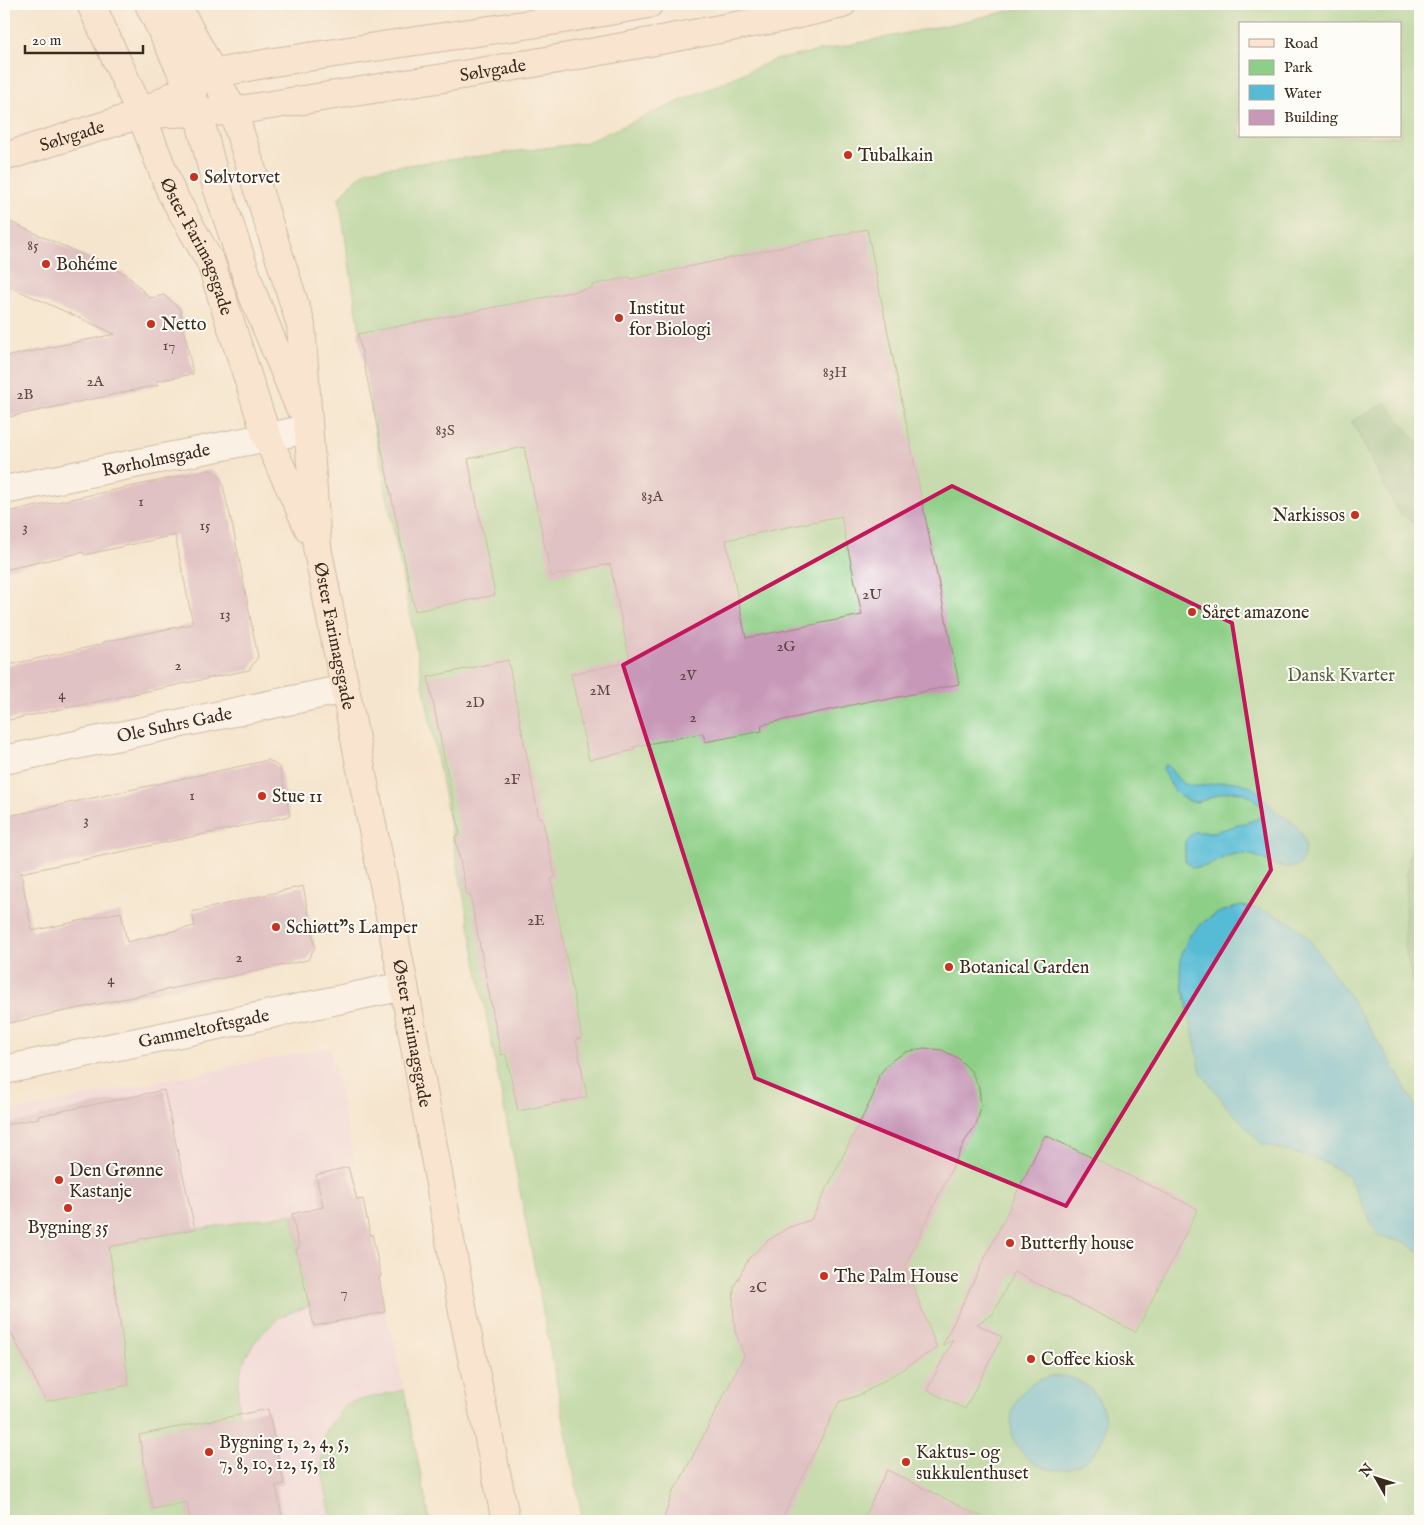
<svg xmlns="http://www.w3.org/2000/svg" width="1424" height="1525" font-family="'IM FELL English',serif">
	<rect width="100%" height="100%" fill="#fdfcf7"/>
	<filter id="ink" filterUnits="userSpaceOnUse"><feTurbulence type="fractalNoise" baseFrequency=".02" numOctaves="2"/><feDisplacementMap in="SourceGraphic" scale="10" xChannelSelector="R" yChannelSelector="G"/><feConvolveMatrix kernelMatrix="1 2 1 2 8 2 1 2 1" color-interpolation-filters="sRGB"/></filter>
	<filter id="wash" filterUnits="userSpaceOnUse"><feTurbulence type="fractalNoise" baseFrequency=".0096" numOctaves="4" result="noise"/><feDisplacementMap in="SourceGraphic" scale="20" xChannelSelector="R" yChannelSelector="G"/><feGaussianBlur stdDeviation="1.12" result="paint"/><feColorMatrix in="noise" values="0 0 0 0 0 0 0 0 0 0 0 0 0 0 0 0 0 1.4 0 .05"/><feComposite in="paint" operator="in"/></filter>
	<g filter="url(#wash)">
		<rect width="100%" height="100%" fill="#f6e5ce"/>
		<path fill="#efd0e6" d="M 330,1047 L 370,1235 L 372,1234 L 381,1276 L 379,1277 L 385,1312 L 396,1351 L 431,1521 L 4,1521 L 4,1113 Z"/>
		<g fill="#8ecf87" stroke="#647c52" fill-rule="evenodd">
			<path d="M 1039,4 L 1420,4 L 1420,1521 L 583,1521 L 377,443 L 339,198 L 352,183 L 367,170 L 584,143 L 774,60 L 956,23 ZM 1240,24 L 1400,24 L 1400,136 L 1240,136 Z"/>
			<path d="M 292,1214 L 299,1248 L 296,1249 L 306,1292 L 312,1305 C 302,1309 291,1312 282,1316 C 276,1319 272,1325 267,1329 C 241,1353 235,1380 239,1414 L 139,1436 L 153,1509 L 187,1502 L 190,1521 L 4,1521 L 4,1269 L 139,1241 L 154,1236 Z"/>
			<path d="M 404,1390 L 430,1521 L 332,1521 L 321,1467 L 325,1431 L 347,1403 Z"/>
		</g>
		<g fill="#72b274" stroke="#566e49">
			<path d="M 1386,403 L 1420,446 L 1420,527 L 1398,512 L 1352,421 Z"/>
			<path d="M 1420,817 L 1420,1010 L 1404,945 L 1407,867 Z"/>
		</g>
		<g fill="#56bbd4" stroke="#487279">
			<path d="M 1165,765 L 1167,765 C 1172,770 1179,782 1185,784 C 1201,791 1219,779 1235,782 C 1259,786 1260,796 1275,811 C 1278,815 1284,816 1288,819 C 1305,832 1310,847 1299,866 C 1271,871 1267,856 1244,854 C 1228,852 1220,861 1208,866 C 1203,867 1197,867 1192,868 L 1185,860 L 1185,841 L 1194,832 L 1214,832 L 1255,820 L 1262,816 L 1264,811 C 1256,796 1239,788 1222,793 C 1211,796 1200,805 1189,801 C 1175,797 1168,780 1163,768 Z"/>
			<path d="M 1241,906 L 1258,909 L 1276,915 L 1294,924 L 1309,939 L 1346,991 L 1392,1064 L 1420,1114 L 1420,1252 L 1405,1242 L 1379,1237 L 1348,1176 L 1322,1161 L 1262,1144 L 1228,1108 L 1201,1072 L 1180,971 L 1182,952 L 1190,935 L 1205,921 L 1220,912 Z"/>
			<circle cx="1058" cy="1423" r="47"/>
		</g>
		<g id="blocks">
			<g fill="#c798b8" fill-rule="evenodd">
				<path d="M 4,219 L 127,275 L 150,298 L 164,295 L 180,309 L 193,374 L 156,381 L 158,385 L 4,418 L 4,357 L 115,334 L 4,284 Z"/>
				<path d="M 867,229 L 959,684 L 880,701 L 879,699 L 761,725 L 762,731 L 705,742 L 703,733 L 633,747 L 634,750 L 589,760 L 571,674 L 630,662 L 610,564 L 551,576 L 524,447 L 468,459 L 495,595 L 415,611 L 358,334 L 592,288 L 592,285 L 630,277 L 631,279 ZM 841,516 L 862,615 L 746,638 L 726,540 Z"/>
				<path d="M 210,470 L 221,478 L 233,528 L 258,657 L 249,670 L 4,721 L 4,666 L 103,644 L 103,642 L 193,624 L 175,535 L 84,555 L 84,552 L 4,570 L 4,513 Z"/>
				<path d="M 508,660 L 539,818 L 542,817 L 555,877 L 551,879 L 582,1038 L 576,1039 L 587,1097 L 518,1111 L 506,1054 L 501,1055 L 470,894 L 467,895 L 455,836 L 460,835 L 428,677 Z"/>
				<path d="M 269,760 L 280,768 L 290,816 L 21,873 L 32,931 L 121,912 L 127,942 L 195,926 L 192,912 L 303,886 L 315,947 L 308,960 L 4,1024 L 4,817 Z"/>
				<path d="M 924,1048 L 942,1050 L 958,1058 L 971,1071 L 979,1087 L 981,1106 L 977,1123 L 965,1141 L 905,1266 L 937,1348 L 862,1394 L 839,1402 L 781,1521 L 663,1521 L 673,1491 L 679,1483 L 744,1356 L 735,1331 L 733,1307 L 734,1287 L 749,1258 L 767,1241 L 789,1227 L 811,1220 L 873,1096 L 879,1075 L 891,1061 L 906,1052 Z"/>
				<path d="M 164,1090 L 195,1229 L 139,1239 L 139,1241 L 109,1247 L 129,1385 L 46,1401 L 4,1319 L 4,1125 L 39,1118 L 38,1116 Z"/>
				<path d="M 1045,1135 L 1198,1209 L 1136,1332 L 1014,1272 L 993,1314 L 977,1324 L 1002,1337 L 965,1409 L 927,1390 L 953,1339 L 942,1346 Z"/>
				<path d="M 348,1167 L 357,1200 L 363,1199 L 370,1235 L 372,1234 L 381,1276 L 379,1277 L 385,1312 L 314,1326 L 296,1249 L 299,1248 L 292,1214 L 323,1207 L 316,1175 Z"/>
				<path d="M 268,1409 L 284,1484 L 276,1486 L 283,1521 L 190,1521 L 187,1502 L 153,1509 L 139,1435 Z"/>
				<path d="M 887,1470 L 990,1521 L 862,1521 Z"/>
			</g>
		</g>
	</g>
	<g filter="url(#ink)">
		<use href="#blocks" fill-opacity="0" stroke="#988876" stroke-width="1"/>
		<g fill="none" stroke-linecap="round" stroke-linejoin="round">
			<g stroke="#988876" stroke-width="30">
				<g id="street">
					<path id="s1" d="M 4,490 L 308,429"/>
					<path id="s2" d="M 4,760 L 345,689"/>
					<path id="s3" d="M 4,1070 L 404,986"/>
				</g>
			</g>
			<g stroke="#988876" stroke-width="30">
				<g id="secondary">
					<path id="s4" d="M 91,4 L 141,114 L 171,192 L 211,263 L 267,437 L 309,529"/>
					<path d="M 149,4 L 189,87 L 198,112 L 216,184 L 253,295 L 299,406"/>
					<path id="s5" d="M 176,4 L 233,111 L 301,325 L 317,547 L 404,986 L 465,1323 L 506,1521"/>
					<path id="s6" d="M 141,114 L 233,111 L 450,77 L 552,60 L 780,18 L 842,4"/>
					<path id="s7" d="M 4,157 L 141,114 L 212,74 L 274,62 L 551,21 L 649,4"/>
				</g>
			</g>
			<use href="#street" stroke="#fff" stroke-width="28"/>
			<use href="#secondary" stroke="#fde4d0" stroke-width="28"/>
		</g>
	</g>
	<path d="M0 0H1424V1525H0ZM 952,486 L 1232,623 L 1271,870 L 1066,1206 L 755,1078 L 623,665 Z" fill="#f6e5ce" fill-opacity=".55" fill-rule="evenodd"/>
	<path fill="none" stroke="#c2185b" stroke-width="4" stroke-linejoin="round" d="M 952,486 L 1232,623 L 1271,870 L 1066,1206 L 755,1078 L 623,665 Z"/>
	<g fill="#c8321e" stroke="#fdfcf7" stroke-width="2">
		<circle cx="848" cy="155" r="5"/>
		<circle cx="194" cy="177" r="5"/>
		<circle cx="46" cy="264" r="5"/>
		<circle cx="619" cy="318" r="5"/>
		<circle cx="151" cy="324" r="5"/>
		<circle cx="1355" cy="515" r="5"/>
		<circle cx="1192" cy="612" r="5"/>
		<circle cx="262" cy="796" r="5"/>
		<circle cx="276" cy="927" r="5"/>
		<circle cx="949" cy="967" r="5"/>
		<circle cx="59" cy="1180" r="5"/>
		<circle cx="68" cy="1208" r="5"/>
		<circle cx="1010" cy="1243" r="5"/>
		<circle cx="824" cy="1276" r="5"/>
		<circle cx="1031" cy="1359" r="5"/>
		<circle cx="209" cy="1452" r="5"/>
		<circle cx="906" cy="1462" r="5"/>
	</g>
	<g text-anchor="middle" stroke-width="4" stroke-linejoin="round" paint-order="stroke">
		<g font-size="15" fill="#5e4644">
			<text x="33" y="250">85</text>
			<text x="169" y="350">17</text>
			<text x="835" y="377">83H</text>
			<text x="95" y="386">2A</text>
			<text x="25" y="399">2B</text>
			<text x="445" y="435">83S</text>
			<text x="652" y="501">83A</text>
			<text x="141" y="506">1</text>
			<text x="205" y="530">15</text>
			<text x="25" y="532">3</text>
			<text x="872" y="599">2U</text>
			<text x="225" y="619">13</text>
			<text x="786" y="651">2G</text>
			<text x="178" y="670">2</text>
			<text x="688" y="680">2V</text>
			<text x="600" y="695">2M</text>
			<text x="62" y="699">4</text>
			<text x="475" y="707">2D</text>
			<text x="693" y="722">2</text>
			<text x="512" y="784">2F</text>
			<text x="192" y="800">1</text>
			<text x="86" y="825">3</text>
			<text x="536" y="925">2E</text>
			<text x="239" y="962">2</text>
			<text x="111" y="984">4</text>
			<text x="758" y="1292">2C</text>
			<text x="344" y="1297">7</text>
		</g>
		<g font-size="18" fill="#3b2a1e" stroke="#fdfcf7">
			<text dy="6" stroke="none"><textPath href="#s6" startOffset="355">Sølvgade</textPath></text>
			<text dy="6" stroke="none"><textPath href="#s7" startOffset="71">Sølvgade</textPath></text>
			<text dy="6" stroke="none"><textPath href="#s4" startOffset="265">Øster Farimagsgade</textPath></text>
			<text dy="6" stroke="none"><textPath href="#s1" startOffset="155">Rørholmsgade</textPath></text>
			<text dy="6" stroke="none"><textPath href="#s5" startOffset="659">Øster Farimagsgade</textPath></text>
			<text dy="6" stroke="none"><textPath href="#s2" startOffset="174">Ole Suhrs Gade</textPath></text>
			<text dy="6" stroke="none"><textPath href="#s3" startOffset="204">Gammeltoftsgade</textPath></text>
			<text dy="6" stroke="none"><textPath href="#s5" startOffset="1064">Øster Farimagsgade</textPath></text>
		</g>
		<g font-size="18" fill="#3b2a1e" stroke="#fdfcf7" text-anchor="start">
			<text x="858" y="161">Tubalkain</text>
			<text x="204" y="183">Sølvtorvet</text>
			<text x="56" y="270">Bohéme</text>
			<text x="629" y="314">Institut<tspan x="629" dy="21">for Biologi</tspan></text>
			<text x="161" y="330">Netto</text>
			<text x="1345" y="521" text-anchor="end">Narkissos</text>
			<text x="1202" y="618">Såret amazone</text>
			<text x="272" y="802">Stue 11</text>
			<text x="286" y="933">Schiøtt"s Lamper</text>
			<text x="959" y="973">Botanical Garden</text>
			<text x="69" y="1176">Den Grønne<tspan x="69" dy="21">Kastanje</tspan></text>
			<text x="68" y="1233" text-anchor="middle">Bygning 35</text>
			<text x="1020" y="1249">Butterfly house</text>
			<text x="834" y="1282">The Palm House</text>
			<text x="1041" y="1365">Coffee kiosk</text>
			<text x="219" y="1448">Bygning 1, 2, 4, 5,<tspan x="219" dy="21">7, 8, 10, 12, 15, 18</tspan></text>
			<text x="916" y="1458">Kaktus- og<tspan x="916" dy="21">sukkulenthuset</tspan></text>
		</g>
		<g font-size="18" fill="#545c3e" stroke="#fdfcf7">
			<text x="1341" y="681">Dansk Kvarter</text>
		</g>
	</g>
	<rect width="1424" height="1525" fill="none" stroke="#fdfcf7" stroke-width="20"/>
	<rect x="1239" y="22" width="162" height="115" fill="#fdfcf7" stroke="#afa8a0"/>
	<rect x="1249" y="39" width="25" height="8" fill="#fde4d0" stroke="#afa8a0"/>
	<text x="1284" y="48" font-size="15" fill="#3b2a1e">Road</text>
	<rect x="1249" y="60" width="25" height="15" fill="#8ecf87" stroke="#afa8a0"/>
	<text x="1284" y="72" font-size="15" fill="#3b2a1e">Park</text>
	<rect x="1249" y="85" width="25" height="15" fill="#56bbd4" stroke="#afa8a0"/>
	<text x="1284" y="98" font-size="15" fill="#3b2a1e">Water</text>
	<rect x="1249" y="110" width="25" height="15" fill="#c798b8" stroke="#afa8a0"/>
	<text x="1284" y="122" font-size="15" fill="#3b2a1e">Building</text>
	<g transform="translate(1376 1478) rotate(309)" stroke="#fdfcf7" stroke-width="4" paint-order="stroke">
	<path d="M0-4L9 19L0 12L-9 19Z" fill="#3b2a1e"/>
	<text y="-8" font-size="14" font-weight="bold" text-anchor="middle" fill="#3b2a1e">N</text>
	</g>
	<path d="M25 45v8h118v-8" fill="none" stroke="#3b2a1e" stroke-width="2.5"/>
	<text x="32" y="45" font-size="15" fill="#3b2a1e" stroke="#fdfcf7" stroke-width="4" paint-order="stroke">20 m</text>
</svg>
